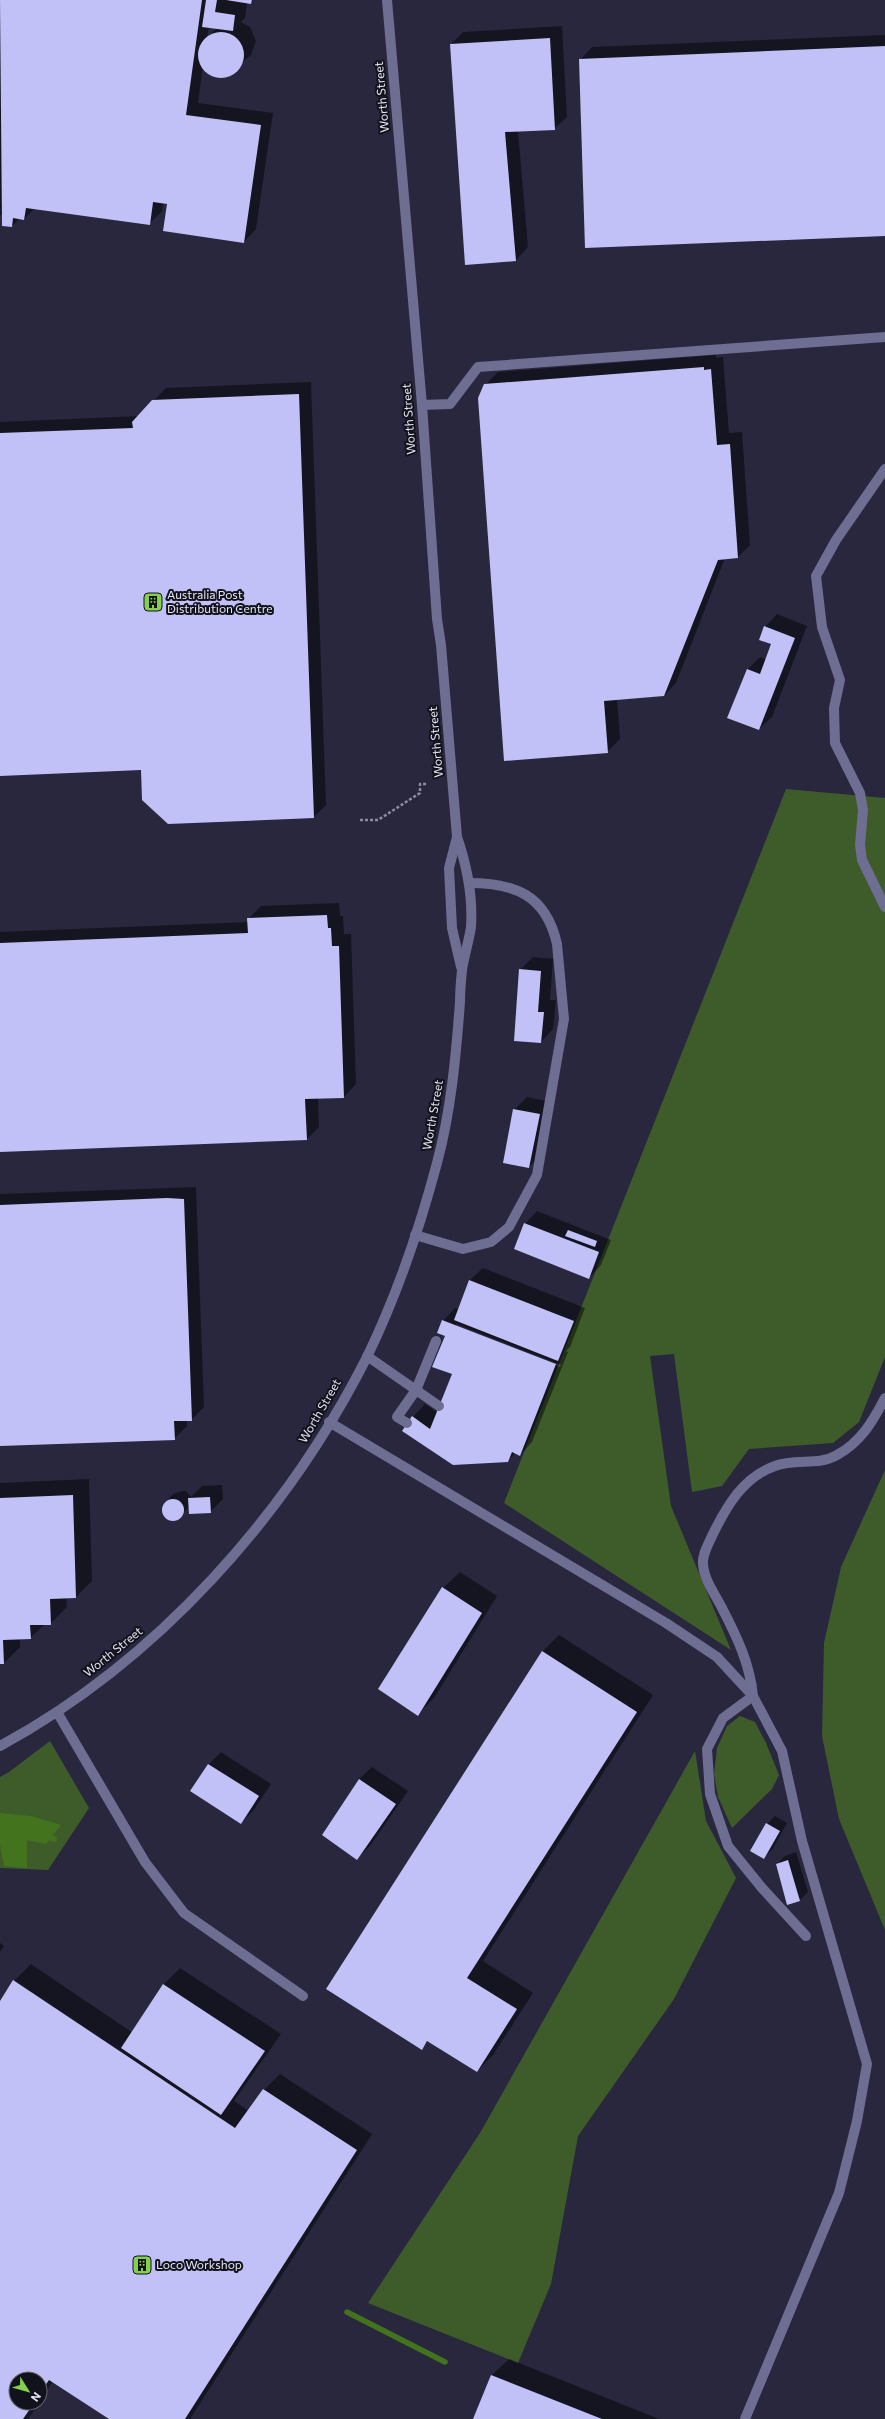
<svg xmlns="http://www.w3.org/2000/svg" width="885" height="2419" font-family="Commissioner,sans-serif">
	<rect width="100%" height="100%" fill="#28273e"/>
	<g fill="#3e5c2a">
		<path d="M 786,789 L 885,798 L 885,1357 L 859,1422 L 833,1443 L 749,1449 L 722,1486 L 692,1492 L 674,1354 L 650,1356 L 671,1506 L 731,1650 L 504,1503 Z"/>
		<path d="M 885,1470 L 885,1930 L 839,1819 L 822,1736 L 824,1643 L 841,1567 Z"/>
		<path d="M 740,1716 L 755,1722 L 766,1743 L 779,1775 L 772,1789 L 732,1828 L 718,1797 L 714,1774 L 717,1748 L 727,1726 Z"/>
		<path d="M 50,1741 L 89,1808 L 48,1870 L 0,1868 L 0,1777 L 9,1772 Z"/>
		<path d="M 695,1751 L 706,1821 L 736,1878 L 674,1999 L 578,2136 L 551,2284 L 518,2363 L 368,2303 L 480,2133 Z"/>
	</g>
	<path fill="#44731e" d="M 0,1813 L 31,1816 L 61,1825 L 46,1844 L 27,1840 L 27,1868 L 4,1866 L 0,1844 Z"/>
	<g fill="#0007" fill-rule="evenodd">
		<path d="M 0,0 L 254,0 L 251,3 L 247,3 L 245,18 L 241,22 L 250,27 L 256,41 L 251,55 L 226,76 L 211,74 L 203,66 L 198,103 L 273,113 L 256,229 L 244,242 L 163,203 L 162,211 L 149,224 L 35,208 L 24,219 L 20,218 L 12,226 L 4,216 L 0,215 ZM 209,27 L 217,28 L 207,38 ZM 152,197 L 154,198 L 152,211 L 150,211 Z"/>
		<path d="M 562,26 L 567,117 L 554,129 L 518,131 L 528,247 L 516,260 L 466,264 L 451,44 L 463,32 Z"/>
		<path d="M 885,35 L 885,235 L 580,60 L 592,47 Z"/>
		<path d="M 716,355 L 716,358 L 723,357 L 729,433 L 742,432 L 750,545 L 738,557 L 725,558 L 676,683 L 664,696 L 617,699 L 620,739 L 607,752 L 485,385 L 498,372 Z"/>
		<path d="M 311,382 L 326,805 L 314,817 L 142,769 L 0,775 L 0,422 L 139,416 L 166,388 Z"/>
		<path d="M 777,614 L 807,626 L 772,717 L 759,729 L 729,717 L 748,669 L 760,657 L 766,659 L 773,644 L 765,627 Z"/>
		<path d="M 339,903 L 340,916 L 343,916 L 344,934 L 351,934 L 356,1084 L 344,1097 L 318,1098 L 319,1127 L 307,1139 L 0,1151 L 0,932 L 248,922 L 248,919 L 261,906 Z"/>
		<path d="M 533,957 L 553,959 L 550,1000 L 556,1000 L 553,1029 L 541,1042 L 520,970 Z"/>
		<path d="M 527,1097 L 552,1102 L 541,1154 L 529,1167 L 514,1110 Z"/>
		<path d="M 196,1187 L 204,1407 L 191,1420 L 187,1420 L 187,1426 L 174,1439 L 0,1445 L 0,1194 Z"/>
		<path d="M 537,1211 L 611,1240 L 601,1265 L 589,1278 L 525,1224 Z"/>
		<path d="M 483,1268 L 585,1308 L 570,1347 L 566,1351 L 568,1352 L 532,1442 L 520,1455 L 515,1453 L 508,1461 L 453,1464 L 413,1417 L 425,1404 L 438,1413 L 453,1374 L 443,1321 L 455,1308 L 459,1310 L 470,1280 ZM 456,1324 L 561,1365 L 560,1367 L 456,1326 Z"/>
		<path d="M 89,1479 L 92,1581 L 76,1597 L 66,1597 L 67,1607 L 50,1624 L 45,1624 L 30,1638 L 20,1638 L 20,1647 L 4,1663 L 0,1663 L 0,1483 Z"/>
		<path d="M 222,1485 L 223,1499 L 210,1512 L 190,1506 L 177,1519 L 168,1519 L 163,1512 L 165,1503 L 173,1494 L 182,1491 L 186,1491 L 191,1497 L 202,1486 Z"/>
		<path d="M 460,1572 L 497,1596 L 434,1698 L 418,1714 L 443,1588 Z"/>
		<path d="M 559,1635 L 653,1695 L 483,1961 L 533,1993 L 493,2055 L 477,2071 L 429,2041 L 421,2048 L 328,1988 L 543,1651 Z"/>
		<path d="M 221,1752 L 271,1784 L 253,1811 L 241,1823 L 191,1791 L 209,1764 Z"/>
		<path d="M 372,1767 L 408,1791 L 370,1846 L 357,1858 L 323,1835 L 359,1779 Z"/>
		<path d="M 775,1816 L 787,1823 L 772,1850 L 763,1858 L 767,1824 Z"/>
		<path d="M 796,1852 L 808,1892 L 800,1900 L 777,1864 L 785,1856 Z"/>
		<path d="M 0,1943 L 4,1946 L 0,1952 Z"/>
		<path d="M 31,1964 L 133,2033 L 164,1984 L 180,1968 L 281,2034 L 234,2101 L 249,2111 L 264,2090 L 280,2074 L 372,2134 L 190,2419 L 110,2419 L 53,2381 L 40,2401 L 40,2379 L 16,2379 L 16,2403 L 39,2403 L 28,2419 L 0,2419 L 0,2003 L 14,1981 Z"/>
		<path d="M 509,2359 L 659,2419 L 474,2419 L 492,2375 Z"/>
	</g>
	<g fill="none" stroke-linecap="round" stroke-linejoin="round">
		<g stroke="#44731e" stroke-width="5.5">
			<path d="M 44,1836 L 54,1839"/>
			<path d="M 347,2312 L 445,2362"/>
		</g>
	</g>
	<g fill="#c1c1f7">
		<path d="M 0,0 L 202,0 L 186,115 L 261,125 L 244,243 L 163,231 L 167,204 L 153,202 L 150,225 L 26,208 L 24,220 L 13,218 L 12,227 L 2,226 Z"/>
		<path d="M 206,0 L 217,0 L 215,12 L 235,15 L 233,31 L 202,27 Z"/>
		<path d="M 226,0 L 252,0 L 251,4 Z"/>
		<circle cx="221" cy="55" r="23"/>
		<path d="M 550,38 L 555,130 L 505,132 L 516,261 L 465,265 L 450,44 Z"/>
		<path d="M 885,46 L 885,236 L 585,248 L 579,59 Z"/>
		<path d="M 704,367 L 704,370 L 711,369 L 717,445 L 730,444 L 738,558 L 718,560 L 664,696 L 604,701 L 608,753 L 504,761 L 478,398 L 484,384 Z"/>
		<path d="M 299,394 L 314,818 L 168,824 L 142,800 L 141,770 L 0,776 L 0,433 L 133,428 L 132,422 L 152,400 Z"/>
		<path d="M 764,626 L 795,638 L 759,730 L 727,718 L 747,669 L 760,674 L 771,644 L 759,640 Z"/>
		<path d="M 327,915 L 328,928 L 331,928 L 332,946 L 339,946 L 344,1098 L 305,1099 L 307,1140 L 0,1152 L 0,943 L 248,933 L 247,918 Z"/>
		<path d="M 519,969 L 541,971 L 538,1012 L 544,1012 L 541,1043 L 514,1041 Z"/>
		<path d="M 513,1109 L 540,1114 L 529,1168 L 503,1163 Z"/>
		<path d="M 167,1198 L 184,1199 L 192,1421 L 174,1421 L 175,1440 L 0,1446 L 0,1205 Z"/>
		<path d="M 524,1223 L 599,1252 L 589,1279 L 514,1249 Z"/>
		<path d="M 568,1230 L 597,1241 L 595,1247 L 565,1236 Z"/>
		<path d="M 469,1280 L 574,1321 L 558,1361 L 454,1320 Z"/>
		<path d="M 442,1320 L 556,1364 L 520,1456 L 512,1452 L 508,1462 L 453,1465 L 402,1431 L 412,1416 L 430,1429 L 452,1374 L 432,1367 L 445,1336 L 437,1333 Z"/>
		<path d="M 73,1495 L 76,1598 L 50,1599 L 51,1625 L 30,1625 L 31,1639 L 3,1640 L 4,1664 L 0,1664 L 0,1498 Z"/>
		<path d="M 210,1497 L 211,1513 L 189,1514 L 188,1498 Z"/>
		<circle cx="173" cy="1510" r="11"/>
		<path d="M 442,1587 L 482,1613 L 418,1716 L 378,1689 Z"/>
		<path d="M 542,1651 L 637,1712 L 467,1978 L 517,2009 L 477,2072 L 427,2041 L 422,2050 L 326,1989 Z"/>
		<path d="M 208,1764 L 259,1796 L 241,1824 L 190,1791 Z"/>
		<path d="M 359,1779 L 396,1804 L 357,1860 L 322,1835 Z"/>
		<path d="M 766,1823 L 780,1831 L 764,1859 L 750,1851 Z"/>
		<path d="M 788,1860 L 800,1901 L 787,1905 L 776,1864 Z"/>
		<path d="M 13,1980 L 235,2128 L 263,2089 L 357,2150 L 185,2419 L 109,2419 L 49,2380 L 40,2393 L 40,2379 L 16,2379 L 16,2403 L 34,2403 L 23,2419 L 0,2419 L 0,2001 Z"/>
		<path d="M 163,1984 L 265,2051 L 221,2115 L 121,2048 Z"/>
		<path d="M 491,2375 L 602,2419 L 473,2419 Z"/>
	</g>
	<g fill="none" stroke-linecap="round" stroke-linejoin="round">
		<path stroke="#8c8c9f" stroke-width="2.5" stroke-dasharray="3 2" stroke-linecap="butt" d="M 360,820 L 378,820 L 420,793 L 420,784 L 426,784"/>
		<g stroke="#6e6d92" stroke-width="10">
			<path d="M 422,405 L 450,404 L 478,367 L 885,337"/>
			<path d="M 885,469 L 836,540 L 816,576 L 822,627 L 840,680 L 834,708 L 835,743 L 860,793 L 863,810 L 860,845 L 862,860 L 885,907"/>
			<path d="M 457,837 L 449,868 L 452,928 L 461,967"/>
			<path d="M 415,1235 L 463,1249 L 491,1242 L 509,1227 L 537,1175 L 564,1019 L 557,944 C 546,895 515,883 469,883"/>
			<path d="M 436,1341 L 416,1390 L 439,1406"/>
			<path d="M 367,1356 L 416,1390 L 397,1417 L 407,1423"/>
			<path d="M 329,1422 L 666,1623 L 717,1657 L 753,1696 L 782,1751 L 802,1841 L 867,2064 L 857,2121 L 839,2193 L 745,2419"/>
			<path d="M 57,1712 L 145,1862 L 184,1913 L 303,1996"/>
			<path d="M 0,1746 C 157,1661 287,1515 367,1357 C 396,1297 420,1227 437,1163 C 451,1111 456,1056 460,1002 C 460,991 461,980 462,970 C 464,956 469,941 471,927 C 473,896 467,866 457,837 L 441,645 L 437,619 L 422,405 L 387,0"/>
			<path d="M 806,1936 L 762,1888 L 728,1846 L 710,1794 L 707,1749 L 723,1718 L 753,1696 C 750,1664 737,1637 722,1608 C 715,1594 704,1580 703,1564 C 702,1555 708,1545 712,1536 C 726,1507 743,1477 775,1466 C 795,1458 819,1466 837,1455 C 861,1442 873,1421 885,1398"/>
		</g>
	</g>
	<defs>
		<g id="building-square" transform="scale(1)"><rect x="-9" y="-9" width="18" height="18" rx="4" fill="#84cf4d" stroke="#12121c"/><path d="M-4-6H4V6H1V3H-1V6H-4ZM-2.5-4.3h1.7v1.8h-1.7ZM.8-4.3h1.7v1.8H.8ZM-2.5-1h1.7V.8h-1.7ZM.8-1h1.7V.8H.8Z" fill="#111"/></g>
	</defs>
	<g fill-rule="evenodd">
		<use href="#building-square" x="153" y="602"/>
		<use href="#building-square" x="142" y="2265"/>
	</g>
	<g text-anchor="middle" stroke-width="4" stroke-linejoin="round" paint-order="stroke">
		<g font-size="12" fill="#e5e5f4" stroke="#12121c">
			<text transform="translate(382 97) rotate(-95)" y="4">Worth Street</text>
			<text transform="translate(409 419) rotate(-94)" y="4">Worth Street</text>
			<text transform="translate(436 742) rotate(-95)" y="4">Worth Street</text>
			<text transform="translate(433 1115) rotate(-80)" y="4">Worth Street</text>
			<text transform="translate(320 1411) rotate(-60)" y="4">Worth Street</text>
			<text transform="translate(113 1652) rotate(-39)" y="4">Worth Street</text>
		</g>
		<g font-size="12" fill="#e5e5f4" stroke="#12121c" text-anchor="start">
			<text x="167" y="599">Australia Post<tspan x="167" dy="14">Distribution Centre</tspan></text>
			<text x="156" y="2269">Loco Workshop</text>
		</g>
	</g>
	<g transform="translate(28 2391) rotate(127)"><circle r="19" fill="#12121c" stroke="#666672"/>
	<path d="M0-3L7 15L0 10L-7 15Z" fill="#84cf4d"/>
	<text y="-6" font-size="11" font-weight="bold" text-anchor="middle" fill="#e5e5f4">N</text>
	</g>
</svg>
